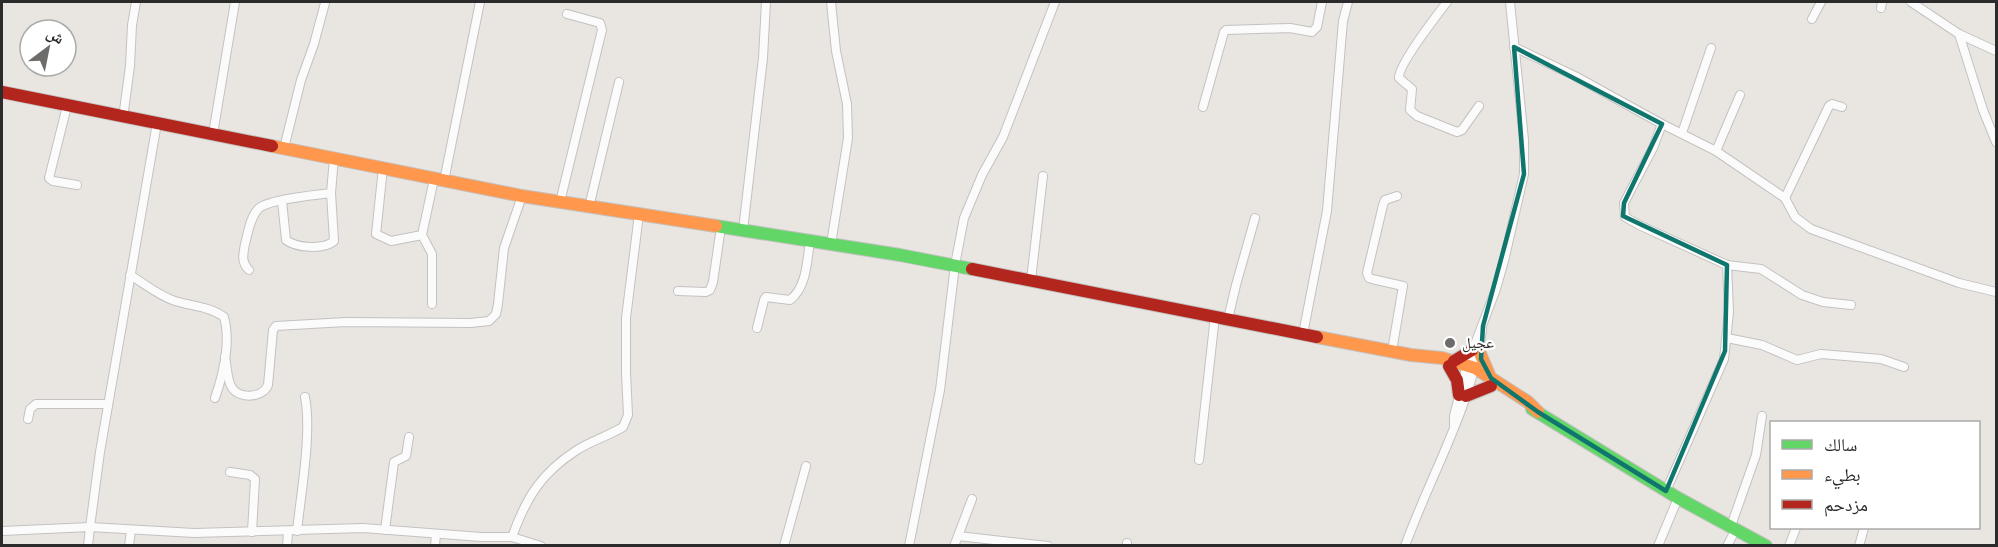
<svg xmlns="http://www.w3.org/2000/svg" width="1998" height="547" font-family="Figtree,'Noto Naskh Arabic',sans-serif">
	<rect width="100%" height="100%" fill="#e9e6e2"/>
	<g fill="none" stroke-linecap="round" stroke-linejoin="round">
		<g stroke="#c3c2c1" stroke-width="10">
			<g id="street">
				<path d="M 831,2 L 836,51 L 847,104 L 848,138 L 831,244"/>
				<path d="M 1447,2 C 1437,15 1398,65 1399,78 L 1412,89 L 1410,110 L 1417,116 L 1457,132 L 1462,130 L 1479,106"/>
				<path d="M 1911,2 L 1959,34 L 1983,110 L 1996,142"/>
				<path d="M 1881,8 L 1882,2"/>
				<path d="M 1812,19 L 1821,2"/>
				<path d="M 1959,34 L 1996,51"/>
				<path d="M 1514,47 L 1575,76 L 1662,124 L 1716,151 L 1785,198 L 1795,217 L 1811,229 L 1959,283 L 1996,292"/>
				<path d="M 67,106 L 49,178 L 53,181 L 77,185"/>
				<path d="M 1203,107 L 1224,32 L 1226,30 L 1290,28 L 1312,32 L 1317,27 L 1322,2"/>
				<path d="M 123,118 L 130,66 L 132,25 L 136,2"/>
				<path d="M 157,123 L 100,452 L 90,527 L 194,533 L 363,528 L 481,537 L 512,537 C 526,498 541,473 577,450 C 591,441 608,436 623,427 L 628,415 L 626,373 L 626,318 L 639,214"/>
				<path d="M 1662,124 L 1653,148 L 1624,203 L 1625,217 L 1639,225 L 1727,265 L 1729,312 L 1724,359 L 1666,491"/>
				<path d="M 1682,133 L 1711,48"/>
				<path d="M 213,134 L 235,2"/>
				<path d="M 284,148 L 301,80 L 314,44 L 325,3"/>
				<path d="M 1716,151 L 1740,95"/>
				<path d="M 383,168 L 376,234 L 391,241 L 422,235"/>
				<path d="M 444,181 L 480,2"/>
				<path d="M 1785,198 L 1829,106 L 1832,104 L 1842,107"/>
				<path d="M 282,201 L 286,240 C 296,248 324,250 334,241 L 331,193"/>
				<path d="M 560,202 L 602,30 L 600,23 L 567,14"/>
				<path d="M 589,207 L 619,82"/>
				<path d="M 743,230 L 763,58 L 766,2"/>
				<path d="M 1727,265 L 1761,269 L 1802,295 L 1823,302 L 1851,305"/>
				<path d="M 249,270 C 241,262 243,255 245,244 C 248,233 250,218 258,209 C 267,199 317,195 331,193 L 334,158"/>
				<path d="M 130,275 C 145,284 159,296 175,301 C 191,306 211,307 224,317 C 231,342 223,375 215,398"/>
				<path d="M 1031,280 L 1043,176"/>
				<path d="M 678,291 L 706,292 L 710,290 L 713,282 L 721,227"/>
				<path d="M 432,304 L 432,254 L 422,235 L 434,179"/>
				<path d="M 1228,319 L 1236,285 L 1255,218"/>
				<path d="M 757,328 L 764,300 L 766,297 L 790,300 C 807,287 807,260 810,241"/>
				<path d="M 1303,334 L 1327,211 L 1343,21 L 1348,2"/>
				<path d="M 1727,338 L 1762,345 L 1797,360 L 1821,354 L 1881,359 L 1904,367"/>
				<path d="M 1392,351 L 1403,286 L 1372,279 L 1369,278 L 1367,273 L 1383,205 L 1385,200 L 1397,196"/>
				<path d="M 225,357 C 227,366 227,379 231,386 C 238,400 263,398 268,385 L 273,330 L 276,326 L 346,322 L 471,323 L 489,321 L 496,314 L 498,304 L 504,248 L 522,196"/>
				<path d="M 28,419 L 30,409 L 36,404 L 108,404"/>
				<path d="M 1454,426 L 1454,416 L 1467,365 L 1496,289 L 1504,261 L 1524,174 L 1524,140 L 1510,2"/>
				<path d="M 1199,460 L 1215,316"/>
				<path d="M 230,472 L 250,475 L 255,479 L 252,532"/>
				<path d="M 1731,526 L 1756,455 L 1762,416"/>
				<path d="M 385,530 L 394,462 L 406,456 L 409,437"/>
				<path d="M 2,531 L 90,527 L 88,546"/>
				<path d="M 297,531 C 301,493 312,432 305,397"/>
				<path d="M 958,536 L 972,499"/>
				<path d="M 512,537 L 541,546"/>
				<path d="M 129,546 L 131,530"/>
				<path d="M 287,546 L 288,532"/>
				<path d="M 435,546 L 436,534"/>
				<path d="M 784,546 L 806,466"/>
				<path d="M 909,546 L 940,390 L 955,265 L 964,218 L 982,175 L 1003,137 L 1055,2"/>
				<path d="M 954,546 L 958,536 L 1048,546"/>
				<path d="M 1127,546 L 1127,543"/>
				<path d="M 1405,546 C 1431,474 1472,406 1482,330"/>
				<path d="M 1658,546 L 1678,498"/>
				<path d="M 1727,546 L 1736,529"/>
				<path d="M 1789,546 L 1796,528"/>
				<path d="M 1859,546 L 1864,528"/>
			</g>
		</g>
		<g stroke="#c3c2c1" stroke-width="14">
			<g id="fast">
				<path d="M 716,226 L 900,255 L 972,269"/>
				<path d="M 1532,409 L 1678,498 L 1766,546"/>
			</g>
		</g>
		<g stroke="#c3c2c1" stroke-width="14">
			<g id="slow">
				<path d="M 272,146 L 522,196 L 716,226"/>
				<path d="M 1317,337 L 1411,355 L 1442,358 L 1475,368 L 1528,402 L 1538,412"/>
				<path d="M 1479,351 L 1490,377"/>
			</g>
		</g>
		<g stroke="#c3c2c1" stroke-width="14">
			<g id="jam">
				<path d="M 2,92 L 272,146"/>
				<path d="M 972,269 L 1317,337"/>
				<path d="M 1454,361 L 1472,350"/>
				<path d="M 1449,366 L 1457,380 L 1459,395"/>
				<path d="M 1466,396 L 1491,386"/>
			</g>
		</g>
		<use href="#street" stroke="#fcfbfb" stroke-width="8"/>
		<use href="#fast" stroke="#63d668" stroke-width="12"/>
		<use href="#slow" stroke="#ff974d" stroke-width="12"/>
		<use href="#jam" stroke="#b3261e" stroke-width="12"/>
	</g>
	<path fill="none" stroke="#0f766e" stroke-width="4.5" stroke-linejoin="round" d="M 1514,47 L 1662,124 L 1624,203 L 1623,216 L 1727,265 L 1725,351 L 1666,491 L 1538,412 L 1491,378 L 1481,359 L 1483,326 L 1524,174 Z"/>
	<circle fill="#6e6c6b" stroke="#fff" stroke-width="2" cx="1450" cy="343" r="6"/>
	<g text-anchor="middle" stroke-width="4.5" stroke-linejoin="round" paint-order="stroke">
		<g font-size="15" fill="#2b2b2b" stroke="#fff" text-anchor="start">
			<text x="1462" y="348">عجيل</text>
		</g>
	</g>
	<rect width="1998" height="547" fill="none" stroke="#2b2b2b" stroke-width="6"/>
	<rect x="1770" y="421" width="210" height="108" fill="#ffffff" stroke="#aaaaaa" stroke-width="1.5"/>
	<rect x="1782" y="440" width="30" height="9" fill="#63d668" stroke="#aaaaaa" stroke-width="1.5"/>
	<text x="1824" y="451" font-size="18" fill="#2b2b2b">سالك</text>
	<rect x="1782" y="470" width="30" height="9" fill="#ff974d" stroke="#aaaaaa" stroke-width="1.5"/>
	<text x="1824" y="481" font-size="18" fill="#2b2b2b">بطيء</text>
	<rect x="1782" y="500" width="30" height="9" fill="#b3261e" stroke="#aaaaaa" stroke-width="1.5"/>
	<text x="1824" y="511" font-size="18" fill="#2b2b2b">مزدحم</text>
	<g transform="translate(48 48) rotate(32)"><circle r="28" fill="#ffffff" stroke="#aaaaaa" stroke-width="1.5"/>
	<path d="M0-4.5L10 22L0 15L-10 22Z" fill="#6e6c6b"/>
	<text y="-9" font-size="16" font-weight="bold" text-anchor="middle" fill="#2b2b2b">ش</text>
	</g>
</svg>
